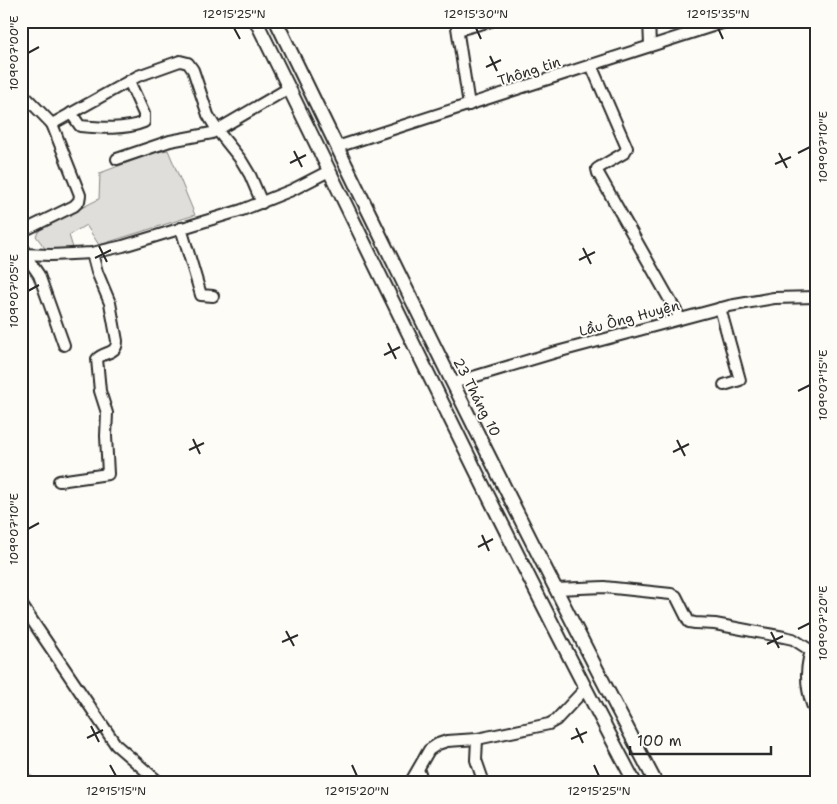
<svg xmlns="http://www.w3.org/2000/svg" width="837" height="804" font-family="'Shantell Sans',sans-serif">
	<rect width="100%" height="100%" fill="#fdfcf7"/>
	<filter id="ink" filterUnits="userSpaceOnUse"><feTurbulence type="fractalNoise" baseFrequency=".02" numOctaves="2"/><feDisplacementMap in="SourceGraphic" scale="10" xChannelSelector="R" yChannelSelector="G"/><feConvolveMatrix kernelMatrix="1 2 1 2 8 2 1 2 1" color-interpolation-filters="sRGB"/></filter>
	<g filter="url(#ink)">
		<path fill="#dfdeda" stroke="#858482" d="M 168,150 L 195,215 L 99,245 L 86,225 L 69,235 L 73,248 L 47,251 L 36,236 L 40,229 L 99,199 L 100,173 L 153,153 Z"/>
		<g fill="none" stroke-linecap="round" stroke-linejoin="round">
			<path stroke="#b5b4b1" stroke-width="18" d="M 21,779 L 27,783"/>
			<g stroke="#2b2b2b" stroke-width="14">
				<g id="minor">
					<path d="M 456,21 L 469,105"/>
					<path d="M 649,21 L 650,45"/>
					<path d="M 458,30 L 491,21"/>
					<path d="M 591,65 L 627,148 L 624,153 L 600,167 L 597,169 L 598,173 L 680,318"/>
					<path d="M 21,92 L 52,124 L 80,195 L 79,201 L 74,206 L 21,232"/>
					<path d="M 71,113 L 80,126 C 100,128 125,130 144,122 L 144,114 L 129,81"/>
					<path d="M 52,124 L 138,76 L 180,61 L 188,63 L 193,70 L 208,115 L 217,130 L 241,160 L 250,175 L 262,203"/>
					<path d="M 337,147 L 728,21"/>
					<path d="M 117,159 L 170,141 L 212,133 L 289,88"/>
					<path d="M 181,228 L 201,295 L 213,296"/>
					<path d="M 21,242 L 24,253 L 39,275 L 64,345"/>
					<path d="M 21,254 L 51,255 L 92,253 L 123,246 L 242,210 L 292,190 L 329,171"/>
					<path d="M 720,308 L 740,380 L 724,385"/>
					<path d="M 453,383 L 553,353 L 729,306 L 774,298 L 816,297"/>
					<path d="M 59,481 L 108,474 L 106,436 L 107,413 L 100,391 L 97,359 C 104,351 117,355 117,341 L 110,303 L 97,272 L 92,253"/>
					<path d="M 556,589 L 604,587 L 671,594 L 676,596 L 689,622 L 695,623 L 715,624 L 784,637 L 793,639 L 816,654"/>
					<path d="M 21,604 L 116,745 L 160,783"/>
					<path d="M 811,651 C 804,673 806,693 816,714"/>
					<path d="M 477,739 L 476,760 L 484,783"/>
					<path d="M 418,770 L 424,783"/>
					<path d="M 410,783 L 429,750 L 438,744 L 447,741 L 477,739 L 549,724 L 556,720 L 585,689"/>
				</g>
			</g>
			<g stroke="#2b2b2b" stroke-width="16">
				<g id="major">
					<path d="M 256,21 C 381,275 502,532 635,783"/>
					<path d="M 276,21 C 400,277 524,532 656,783"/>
				</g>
			</g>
			<use href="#minor" stroke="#fdfcf7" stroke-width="10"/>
			<use href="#major" stroke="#fdfcf7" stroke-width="12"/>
		</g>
	</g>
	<path fill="none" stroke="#2b2b2b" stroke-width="2" d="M 234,28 L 240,39M 476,28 L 481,39M 718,28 L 723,39M 28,53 L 39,47M 490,56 L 497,71M 486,67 L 501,60M 294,151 L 302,167M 779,153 L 787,168M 798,153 L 810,147M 290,163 L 306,155M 775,164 L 791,157M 99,246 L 107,262M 583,248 L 591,264M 95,258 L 111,250M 579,260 L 595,252M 28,291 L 39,285M 388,343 L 396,359M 384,355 L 400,347M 798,391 L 810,385M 193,439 L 200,454M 677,440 L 685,456M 189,450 L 204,443M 673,452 L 689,444M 28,529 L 39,523M 482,535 L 489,551M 478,547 L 493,539M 798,629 L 810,623M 286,631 L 294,646M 771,632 L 779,648M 282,642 L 298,635M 767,644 L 783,636M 91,726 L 99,742M 576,728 L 583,743M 87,738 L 103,730M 571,739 L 587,732M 110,765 L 116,776M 352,765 L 357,776M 594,765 L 599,776"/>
	<g text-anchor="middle" stroke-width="4" stroke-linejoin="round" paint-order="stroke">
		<g font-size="14" fill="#2b2b2b" stroke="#fdfcf7">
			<text transform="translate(529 71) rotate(-18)" y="5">Thông tin</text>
			<text transform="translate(629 318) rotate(-15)" y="5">Lầu Ông Huyện</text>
			<text transform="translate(477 397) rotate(63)" y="5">23 Tháng 10</text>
		</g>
	</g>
	<rect width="837" height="804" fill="none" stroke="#fdfcf7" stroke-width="55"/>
	<path d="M630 746v8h141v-8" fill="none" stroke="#2b2b2b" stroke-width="2.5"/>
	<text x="637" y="746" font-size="15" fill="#2b2b2b" stroke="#fdfcf7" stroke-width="4" paint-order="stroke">100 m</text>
	<rect x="28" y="28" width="782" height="748" fill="none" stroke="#2b2b2b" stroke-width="2"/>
	<g font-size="12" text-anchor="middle" fill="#2b2b2b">
		<text x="234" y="18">12°15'25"N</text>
		<text x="476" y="18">12°15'30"N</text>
		<text x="718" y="18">12°15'35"N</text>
		<text transform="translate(14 53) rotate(-90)" y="4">109°07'00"E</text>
		<text transform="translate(823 147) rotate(-90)" y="4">109°07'10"E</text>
		<text transform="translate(14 291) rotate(-90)" y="4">109°07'05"E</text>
		<text transform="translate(823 385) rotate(-90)" y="4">109°07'15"E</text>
		<text transform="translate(14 529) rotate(-90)" y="4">109°07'10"E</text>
		<text transform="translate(823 623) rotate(-90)" y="4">109°07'20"E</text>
		<text x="116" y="795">12°15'15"N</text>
		<text x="357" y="795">12°15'20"N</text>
		<text x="599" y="795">12°15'25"N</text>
	</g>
</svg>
